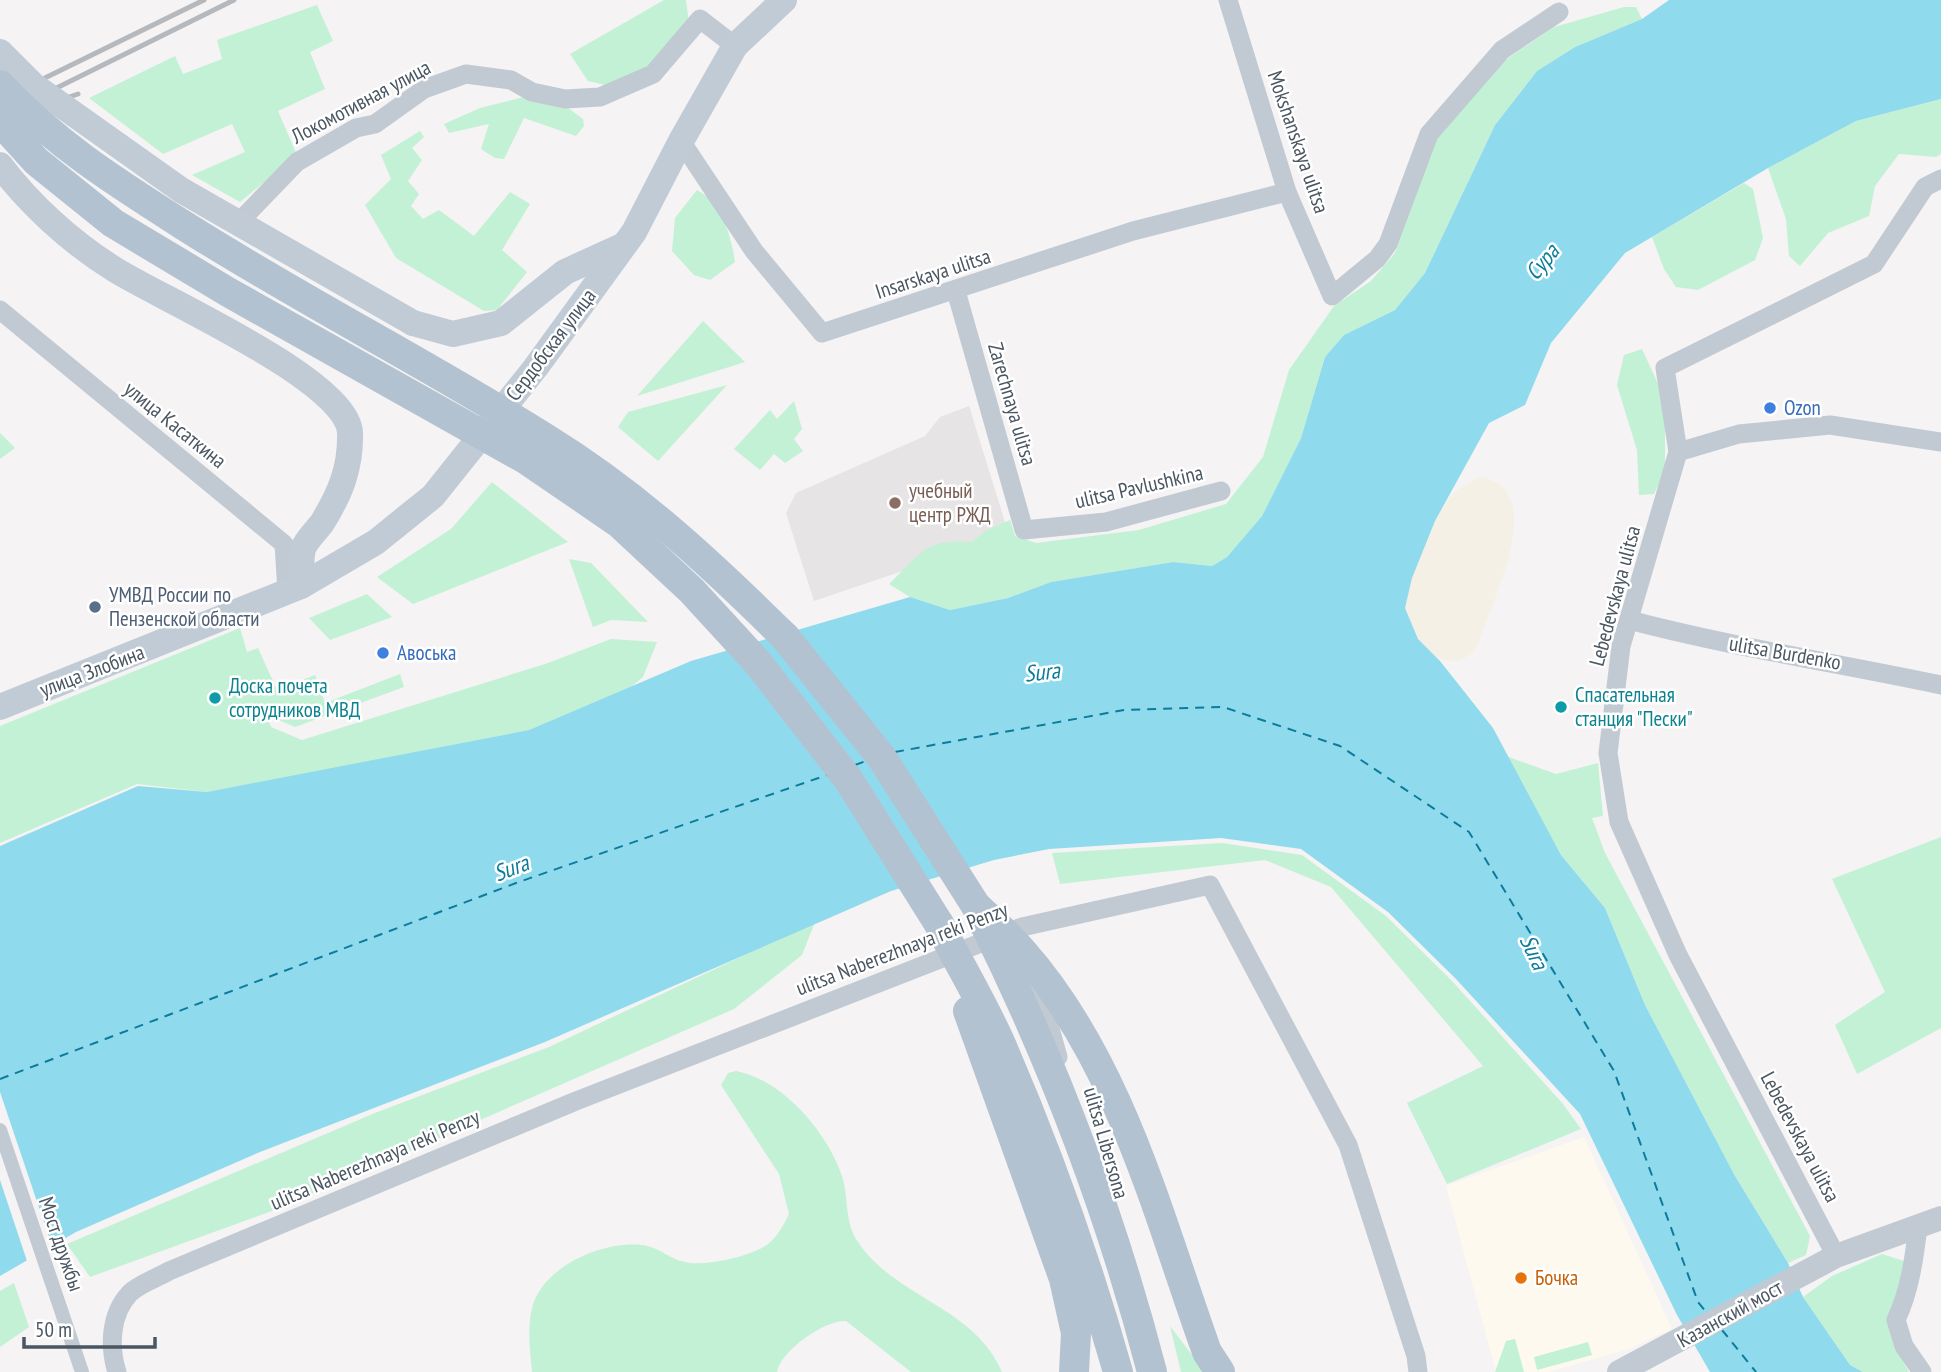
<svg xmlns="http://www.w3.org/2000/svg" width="1941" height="1372" font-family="'PT Sans Narrow',sans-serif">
	<rect width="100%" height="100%" fill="#f5f3f3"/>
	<path fill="#fdf9ef" d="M 1584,1137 L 1672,1329 L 1629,1349 L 1548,1372 L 1496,1372 L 1446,1186 Z"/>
	<path fill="#e6e4e5" d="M 969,406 L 1009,535 L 814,601 L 786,513 L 796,493 L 925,436 L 940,417 Z"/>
	<g fill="#c3f1d5">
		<path d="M 664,0 L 686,0 L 691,38 L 614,87 L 588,81 L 570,54 Z"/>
		<path d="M 317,5 L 333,41 L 310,52 L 325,89 L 278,111 L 297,155 L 240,202 L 192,175 L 245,152 L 232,124 L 163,154 L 89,98 L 175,56 L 183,74 L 222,59 L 217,40 Z"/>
		<path d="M 1624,7 L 1636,7 L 1642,19 L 1575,47 L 1537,71 L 1495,125 L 1425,273 L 1395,310 L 1344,335 L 1325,357 L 1301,438 L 1262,516 L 1227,557 L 1212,566 L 1173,562 L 1051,582 L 1008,598 L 950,610 L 910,597 L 889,584 C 920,554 925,538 972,542 L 985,531 L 1010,520 L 1015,536 L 1036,543 L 1139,530 L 1226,504 L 1263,457 L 1289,370 L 1334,306 L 1371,281 L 1395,253 L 1436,139 L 1504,61 L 1554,27 Z"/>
		<path d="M 524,97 L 564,105 L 583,119 L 584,126 L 576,136 L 524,118 L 504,159 L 495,158 L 481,149 L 489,124 L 449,133 L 444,124 L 480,108 Z"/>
		<path d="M 1941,99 L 1941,154 L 1936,157 L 1899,154 L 1875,186 L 1869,216 L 1828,233 L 1800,266 L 1789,256 L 1786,219 L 1768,168 L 1856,121 Z"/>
		<path d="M 420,131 L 424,137 L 412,148 L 422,160 L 408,181 L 419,194 L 411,206 L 423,219 L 439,210 L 474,236 L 510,192 L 530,204 L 502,250 L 527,272 L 497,310 L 484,311 L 396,258 L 365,205 L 391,179 L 381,155 Z"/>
		<path d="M 1744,183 L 1753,189 L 1763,238 L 1755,260 L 1698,290 L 1676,287 L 1664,269 L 1652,237 Z"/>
		<path d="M 697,190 C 722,203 731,236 735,262 L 710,280 L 694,275 L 672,251 L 675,218 Z"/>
		<path d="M 703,321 L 745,362 L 637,396 Z"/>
		<path d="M 1642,349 L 1665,399 L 1665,471 L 1654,494 L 1639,495 L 1637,450 L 1617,385 L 1624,355 Z"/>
		<path d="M 727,385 L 658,461 L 618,427 L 628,412 Z"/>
		<path d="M 794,401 L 802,429 L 794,439 L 803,451 L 785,463 L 774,454 L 760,470 L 734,449 L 770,410 L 777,419 Z"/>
		<path d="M 0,433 L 15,448 L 0,459 Z"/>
		<path d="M 492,482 L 568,542 L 413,604 L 377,577 L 451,529 Z"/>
		<path d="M 569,559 L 591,563 L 648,622 L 611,620 L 593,627 Z"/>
		<path d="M 367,594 L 392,617 L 330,640 L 309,618 Z"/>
		<path d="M 240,628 L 247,652 L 258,648 L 277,690 L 315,675 L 325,703 L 400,674 L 404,687 L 295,727 L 267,715 L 271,727 L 302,740 L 548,663 L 611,639 L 657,642 L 643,677 L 631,687 L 529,730 L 294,776 L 207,792 L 137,784 L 0,843 L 0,726 Z"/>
		<path d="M 1506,756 L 1556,774 L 1598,763 L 1603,816 L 1592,818 L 1605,853 L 1810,1236 L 1806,1255 L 1788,1263 L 1735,1176 L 1645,1005 L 1605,908 L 1561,855 Z"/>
		<path d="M 1941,837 L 1941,1028 L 1857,1074 L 1835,1025 L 1885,992 L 1832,879 Z"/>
		<path d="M 1222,843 L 1302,855 L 1386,916 L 1452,981 L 1563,1104 L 1581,1129 L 1447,1184 L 1407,1103 L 1483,1066 L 1331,887 L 1265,860 L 1060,884 L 1052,853 Z"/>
		<path d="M 815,922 L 802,955 L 734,1009 L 272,1211 L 90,1277 L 67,1244 L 375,1113 L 549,1047 Z"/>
		<path d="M 736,1071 C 783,1080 827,1132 842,1176 C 849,1198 844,1222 858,1242 C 895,1298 974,1306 1002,1372 L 911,1372 L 846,1321 C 826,1319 780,1351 777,1372 L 532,1372 C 530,1350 527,1330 532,1308 C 542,1267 602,1241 641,1245 C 658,1246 669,1259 685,1262 C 703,1267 753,1256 768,1244 C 778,1236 783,1226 789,1214 L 779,1174 L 721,1085 L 728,1073 Z"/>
		<path d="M 1882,1254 L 1904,1261 L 1895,1347 L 1909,1372 L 1863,1372 L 1850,1365 L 1803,1297 L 1832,1276 Z"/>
		<path d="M 14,1283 L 29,1327 L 0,1347 L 0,1291 Z"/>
		<path d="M 1170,1326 L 1205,1372 L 1181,1372 Z"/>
		<path d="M 1515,1339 L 1524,1372 L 1495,1372 L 1506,1341 Z"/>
		<path d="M 1588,1342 L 1592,1355 L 1537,1370 L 1534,1357 Z"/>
	</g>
	<path fill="#f5f0e5" d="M 1479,477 C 1553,487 1489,606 1477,647 C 1448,683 1409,642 1405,608 C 1402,588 1437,509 1452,495 C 1459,488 1470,482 1479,477 Z"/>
	<path fill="#90daee" d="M 1669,0 L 1941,0 L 1941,99 L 1856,121 L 1768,168 L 1625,253 L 1551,343 L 1525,405 L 1489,423 L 1435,521 L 1412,578 L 1405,608 L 1418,639 L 1440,661 L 1493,728 L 1561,855 L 1605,908 L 1645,1005 L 1735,1176 L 1788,1263 L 1803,1297 L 1850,1365 L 1863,1372 L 1710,1372 L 1677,1315 L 1580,1114 L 1456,979 L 1388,912 L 1301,849 L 1221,838 L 1049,849 L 994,860 L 891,891 L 545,1042 L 260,1152 L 76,1232 L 0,1276 L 0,846 L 138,786 L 207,792 L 529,730 L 691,661 L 910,597 L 950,610 L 1008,598 L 1051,582 L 1173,562 L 1212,566 L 1227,557 L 1262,516 L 1301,438 L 1325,357 L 1344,335 L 1395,310 L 1425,273 L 1495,125 L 1537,71 L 1575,47 L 1642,19 Z"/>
	<path fill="#f5f3f3" d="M 0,1092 L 53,1249 L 28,1264 L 0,1180 Z"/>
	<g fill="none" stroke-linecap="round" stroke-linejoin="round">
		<g stroke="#0c7c9b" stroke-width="2" stroke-dasharray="9 7" stroke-linecap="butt">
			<path d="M 895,752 L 1124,710 L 1223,707 L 1340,746 L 1469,832 L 1614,1071 L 1698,1302 L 1707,1313"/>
			<path d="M 855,765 L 866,761"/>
			<path d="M 0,1079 L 516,883 L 827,775"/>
			<path d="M 1722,1330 L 1756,1372"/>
		</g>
		<path stroke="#c1cad2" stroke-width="14" d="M 0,1130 L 82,1372"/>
		<g stroke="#c1cad2" stroke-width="19">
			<path d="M 1228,0 L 1287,192 L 1332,296 L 1377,259 L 1388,244 L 1429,134 L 1502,50 L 1559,12"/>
			<path d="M 681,141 L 754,251 L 822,333 L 1133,231 L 1287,192"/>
			<path d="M 240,221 L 297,162 L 356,128 L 375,124 L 424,89 L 466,74 L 511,80 L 532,92 L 565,99 L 600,97 L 653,74 L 700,19 L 735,46"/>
			<path d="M 956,291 L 1024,530 L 1106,522 L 1221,491"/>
			<path d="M 0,310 L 284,544 L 287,592"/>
			<path d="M 1678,452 L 1739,434 L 1830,425 L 1941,442"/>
			<path d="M 1629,620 C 1732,647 1837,663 1941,685"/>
			<path d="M 1036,978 L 1058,1057"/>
			<path d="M 1918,1227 C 1914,1259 1910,1290 1896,1320 L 1904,1346 L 1922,1372"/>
			<path d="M 1836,1256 L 1678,955 L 1619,822 L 1608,753 L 1621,646 L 1678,452 L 1665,368 L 1874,264 L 1925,187 L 1941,179"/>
			<path d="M 117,1372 C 109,1347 110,1314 130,1293 C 139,1284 157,1278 169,1271 L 576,1101 L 1022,927 L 1210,885 L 1348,1145 L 1416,1356 L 1418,1372"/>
		</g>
		<path stroke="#c1cad2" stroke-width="24" d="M 1619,1372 L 1836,1256 L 1941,1218"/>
		<g stroke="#c1cbd6" stroke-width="26">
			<path d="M 0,165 C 29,204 72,243 114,269 C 159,298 348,380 350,433 C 351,468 340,494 322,523 C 316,531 306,540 303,549 C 300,560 302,575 301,586"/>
			<path d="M 413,323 L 453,334 L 501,323 L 565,272 L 624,245"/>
			<path d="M 0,707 L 301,586 L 376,542 L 433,496 L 536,367 L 634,232 L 681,141 L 735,46 L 784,0"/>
		</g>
		<g stroke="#b3c2d1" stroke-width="30">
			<path d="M 785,637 L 882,758 L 976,906"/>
			<path d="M 758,663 L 848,779 L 939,924"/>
		</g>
		<g stroke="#b5b8bd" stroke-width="5">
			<path d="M 0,100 L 204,0"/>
			<path d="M 28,111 L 78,94"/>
			<path d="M 0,116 L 234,0"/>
		</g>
		<path stroke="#c1cbd6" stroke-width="26" d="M 0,52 L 33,85 L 181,190 L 413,323"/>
		<g stroke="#b3c2d1" stroke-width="30">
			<path d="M 0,85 C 54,143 114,181 180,223 C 299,299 426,363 545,438 C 636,494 709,562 785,637"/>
			<path d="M 0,121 L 36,161 L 113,223 L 228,292 L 527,460 L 619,523 L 692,591 L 758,663"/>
			<path d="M 976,906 C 991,920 1007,934 1021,950 C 1120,1061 1158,1216 1207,1352 L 1220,1372"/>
			<path d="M 939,924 C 959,964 982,1002 1000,1042 C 1047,1150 1086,1259 1118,1372"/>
			<path d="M 985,925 C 1057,1071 1111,1214 1152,1372"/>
			<path d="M 968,1011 L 1064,1279 L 1076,1333 L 1074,1372"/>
		</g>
	</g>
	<g fill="#3f7fe0" stroke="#fff" stroke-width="2.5">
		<circle cx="1770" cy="408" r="7"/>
		<circle cx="383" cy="653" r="7"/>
	</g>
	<circle fill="#8d6e63" stroke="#fff" stroke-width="2.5" cx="895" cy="503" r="7"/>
	<circle fill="#5c6f8a" stroke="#fff" stroke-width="2.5" cx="95" cy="607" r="7"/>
	<g fill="#0f9aa8" stroke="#fff" stroke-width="2.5">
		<circle cx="215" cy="698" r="7"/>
		<circle cx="1561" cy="707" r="7"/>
	</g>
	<circle fill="#e8710a" stroke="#fff" stroke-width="2.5" cx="1521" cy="1278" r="7"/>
	<g text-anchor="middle" stroke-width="5" stroke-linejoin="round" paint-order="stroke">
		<g font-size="21" fill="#4a5661" stroke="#fff">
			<text transform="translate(361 102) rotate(-28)" y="7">Локомотивная улица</text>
			<text transform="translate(1298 142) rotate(71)" y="7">Mokshanskaya ulitsa</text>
			<text transform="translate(933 274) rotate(-18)" y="7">Insarskaya ulitsa</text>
			<text transform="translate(551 345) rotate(-53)" y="7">Сердобская улица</text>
			<text transform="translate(1012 404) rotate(74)" y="7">Zarechnaya ulitsa</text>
			<text transform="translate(175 425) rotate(39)" y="7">улица Касаткина</text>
			<text transform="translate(1139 487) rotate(-13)" y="7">ulitsa Pavlushkina</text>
			<text transform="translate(1615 596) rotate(-75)" y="7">Lebedevskaya ulitsa</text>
			<text transform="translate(1785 653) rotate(10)" y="7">ulitsa Burdenko</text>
			<text transform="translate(92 671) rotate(-21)" y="7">улица Злобина</text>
			<text transform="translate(902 949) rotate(-21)" y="7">ulitsa Naberezhnaya reki Penzy</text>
			<text transform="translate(1800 1137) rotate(62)" y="7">Lebedevskaya ulitsa</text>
			<text transform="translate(1106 1143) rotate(74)" y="7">ulitsa Libersona</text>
			<text transform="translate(375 1160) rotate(-23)" y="7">ulitsa Naberezhnaya reki Penzy</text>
			<text transform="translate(61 1244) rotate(71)" y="7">Мост дружбы</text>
			<text transform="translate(1730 1314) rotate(-29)" y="7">Казанский мост</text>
		</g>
		<g font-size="21" fill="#366cbe" stroke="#fff" text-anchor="start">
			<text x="1784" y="415">Ozon</text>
			<text x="397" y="660">Авоська</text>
		</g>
		<g font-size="21" fill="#785e54" stroke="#fff" text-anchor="start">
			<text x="909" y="498">учебный<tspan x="909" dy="24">центр РЖД</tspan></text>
		</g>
		<g font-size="21" fill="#4e5e75" stroke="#fff" text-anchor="start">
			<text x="109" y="602">УМВД России по<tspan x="109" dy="24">Пензенской области</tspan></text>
		</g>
		<g font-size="21" fill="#0d838f" stroke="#fff" text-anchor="start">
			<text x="229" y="693">Доска почета<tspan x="229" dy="24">сотрудников МВД</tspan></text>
			<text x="1575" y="702">Спасательная<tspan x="1575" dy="24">станция "Пески"</tspan></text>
		</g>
		<g font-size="21" fill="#c56008" stroke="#fff" text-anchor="start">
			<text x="1535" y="1285">Бочка</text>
		</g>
		<g font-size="23" font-style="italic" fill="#0c7c9b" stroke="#fff">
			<text transform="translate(1542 262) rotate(-51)" y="8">Сура</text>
			<text transform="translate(1042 672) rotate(-6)" y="8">Sura</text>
			<text transform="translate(511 868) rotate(-21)" y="8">Sura</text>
			<text transform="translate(1534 952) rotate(65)" y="8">Sura</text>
		</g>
	</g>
	<path d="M24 1337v10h131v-10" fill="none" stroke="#4a5661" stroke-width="3.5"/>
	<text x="35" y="1337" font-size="21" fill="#4a5661" stroke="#ffffff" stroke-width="5" paint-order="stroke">50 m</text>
</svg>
